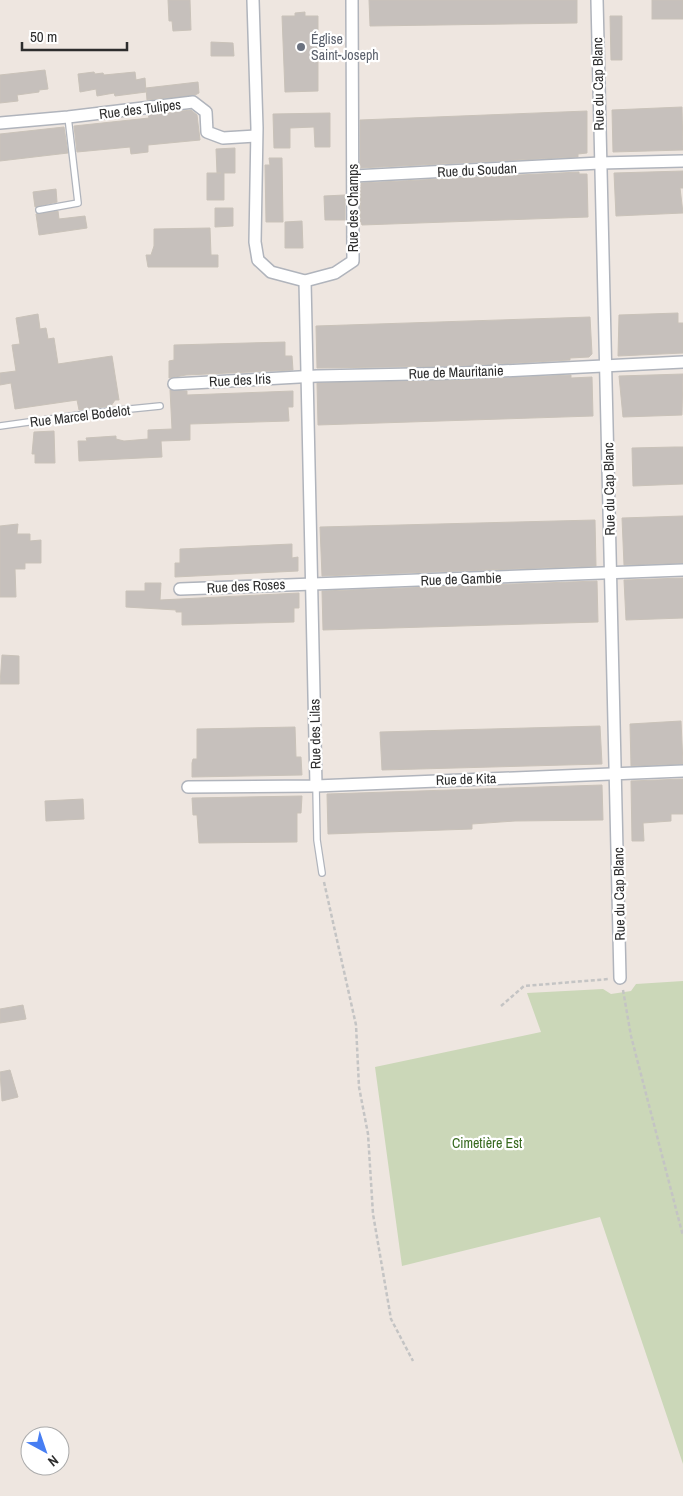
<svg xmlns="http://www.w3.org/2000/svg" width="683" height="1496" font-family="'Archivo Narrow',sans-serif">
	<rect width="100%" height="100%" fill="#eee6e0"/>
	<path fill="#cbd7b8" d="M 683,981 L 683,1464 L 600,1217 L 402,1266 L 375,1067 L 541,1032 L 527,993 L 603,989 L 611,994 L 631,991 L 636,984 Z"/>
	<g fill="#c6c0bc" stroke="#c9c2b9">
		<path d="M 168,0 L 190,0 L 191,30 L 173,31 L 172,21 L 169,21 Z"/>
		<path d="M 369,0 L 577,0 L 577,23 L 370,26 Z"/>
		<rect x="652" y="0" width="31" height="19"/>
		<path d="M 305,12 L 305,16 L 318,16 L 318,91 L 285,92 L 282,16 L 295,16 L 295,13 Z"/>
		<path d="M 610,16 L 622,16 L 622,60 L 611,60 Z"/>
		<path d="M 211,42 L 233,43 L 234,56 L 211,56 Z"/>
		<path d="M 45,70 L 48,89 L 39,90 L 39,92 L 17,95 L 18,101 L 0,103 L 0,75 Z"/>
		<path d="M 94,72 L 95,74 L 103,73 L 104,75 L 135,72 L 136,80 L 145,78 L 146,92 L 115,96 L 114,93 L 97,96 L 96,89 L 80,92 L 78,74 Z"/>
		<path d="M 198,82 L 199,93 L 195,95 L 147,100 L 146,88 Z"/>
		<path d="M 682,107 L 683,150 L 613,152 L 612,110 Z"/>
		<path d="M 191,110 L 197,115 L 200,140 L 148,145 L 148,152 L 131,154 L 130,147 L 77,152 L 74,126 L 149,118 L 148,115 Z"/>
		<path d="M 587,111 L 587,153 L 578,154 L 578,157 L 360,168 L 360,120 Z"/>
		<path d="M 330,113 L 330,147 L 315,147 L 314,127 L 290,128 L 290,148 L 274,148 L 273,114 Z"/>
		<path d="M 64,127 L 68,153 L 0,161 L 0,134 Z"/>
		<path d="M 235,148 L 235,173 L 224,173 L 224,200 L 207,200 L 207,173 L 221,173 L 217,173 L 216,149 Z"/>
		<path d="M 269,158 L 282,158 L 283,222 L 266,222 L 265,165 L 270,165 Z"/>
		<path d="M 683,171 L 683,188 L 680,188 L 683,213 L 616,216 L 614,173 Z"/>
		<path d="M 579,172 L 579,174 L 587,174 L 588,217 L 362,225 L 360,220 L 361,183 Z"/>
		<path d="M 56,189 L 57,202 L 35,207 L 33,192 Z"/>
		<path d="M 345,195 L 345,220 L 325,220 L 324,196 Z"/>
		<path d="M 215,208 L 233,208 L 233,226 L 215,227 Z"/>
		<path d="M 58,211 L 59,219 L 85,216 L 87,228 L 39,235 L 36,214 Z"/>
		<path d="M 302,221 L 303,248 L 285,248 L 285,222 Z"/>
		<path d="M 210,228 L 211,255 L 218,255 L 218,267 L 148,267 L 146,255 L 151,255 L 154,246 L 154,229 Z"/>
		<path d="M 678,313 L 678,323 L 683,323 L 683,353 L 618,356 L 619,315 Z"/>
		<path d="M 38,314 L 40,329 L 46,328 L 48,339 L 54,338 L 58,364 L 112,356 L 119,400 L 115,400 L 111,406 L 79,410 L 77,400 L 15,409 L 11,383 L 0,385 L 0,373 L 16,371 L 12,345 L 20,344 L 16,318 Z"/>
		<path d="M 590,317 L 592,354 L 589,357 L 570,358 L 570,360 L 461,366 L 317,368 L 316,326 Z"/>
		<path d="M 285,342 L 285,356 L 292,356 L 293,370 L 186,375 L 169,378 L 169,361 L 174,360 L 174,345 Z"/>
		<path d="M 683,374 L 682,415 L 623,417 L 619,376 Z"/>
		<path d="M 571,375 L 571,378 L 592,377 L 593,416 L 318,425 L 317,383 L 461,380 Z"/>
		<path d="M 170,390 L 187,391 L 187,395 L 293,391 L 293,407 L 288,407 L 289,421 L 190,424 L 190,440 L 161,441 L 162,457 L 79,461 L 78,441 L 87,441 L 86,438 L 116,436 L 116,439 L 124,441 L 148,439 L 148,430 L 172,429 Z"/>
		<path d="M 54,431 L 55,463 L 35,463 L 35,454 L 32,454 L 34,432 Z"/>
		<path d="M 675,447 L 683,447 L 683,484 L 633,486 L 632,448 Z"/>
		<path d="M 683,516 L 683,563 L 624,565 L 622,518 Z"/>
		<path d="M 595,520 L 596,566 L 322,576 L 320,527 Z"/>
		<path d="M 18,524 L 17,534 L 30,534 L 30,541 L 41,540 L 41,563 L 25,563 L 25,569 L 15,569 L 16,597 L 0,597 L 0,526 Z"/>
		<path d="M 292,544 L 292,558 L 298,557 L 298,571 L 175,577 L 175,563 L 180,563 L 180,549 Z"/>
		<path d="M 683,578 L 683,618 L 626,620 L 624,580 Z"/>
		<path d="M 597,581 L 598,622 L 323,630 L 322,591 Z"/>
		<path d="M 145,583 L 161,583 L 160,600 L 299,593 L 299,608 L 294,608 L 294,622 L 182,625 L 182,612 L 176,612 L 176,610 L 126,607 L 126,591 L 145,591 Z"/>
		<path d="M 2,655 L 19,656 L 19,684 L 0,684 Z"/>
		<path d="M 681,721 L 683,764 L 631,766 L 630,724 Z"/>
		<path d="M 600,726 L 602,764 L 382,770 L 380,732 Z"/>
		<path d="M 295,727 L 296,757 L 301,757 L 302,775 L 192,777 L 192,763 L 193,759 L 197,759 L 197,729 Z"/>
		<path d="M 683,779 L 683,814 L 671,814 L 671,821 L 643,823 L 644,841 L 632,841 L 631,781 Z"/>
		<path d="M 602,785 L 603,820 L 515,821 L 472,824 L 472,829 L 328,834 L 327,794 Z"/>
		<path d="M 302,796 L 301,813 L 297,813 L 297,842 L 199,843 L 197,815 L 193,815 L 192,798 Z"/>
		<path d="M 83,799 L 84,819 L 46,821 L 45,801 Z"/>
		<path d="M 23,1005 L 26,1019 L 0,1023 L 0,1009 Z"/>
		<path d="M 10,1070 L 18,1097 L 2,1101 L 0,1072 Z"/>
	</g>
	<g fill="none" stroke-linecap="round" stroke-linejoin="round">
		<g stroke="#b0b4bc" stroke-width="8">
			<g id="lane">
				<path d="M 39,210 L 78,203 L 68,117"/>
				<path d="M 0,426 L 100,412 L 160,406"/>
				<path d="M 316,786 L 317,840 L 322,873"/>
			</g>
		</g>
		<g stroke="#b0b4bc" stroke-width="14">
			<g id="street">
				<path d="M 253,0 L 257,128 L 255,242 L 258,260 L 271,272 L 305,281 L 335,273 L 353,261 L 352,0"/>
				<path d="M 597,0 L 620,978"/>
				<path d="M 0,123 L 68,117 L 193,102 L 206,112 L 207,132 L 223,138 L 256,136"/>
				<path d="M 354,176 L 600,163 L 683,161"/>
				<path d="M 305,281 L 316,786"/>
				<path d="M 174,384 L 317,376 L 461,373 L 683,362"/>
				<path d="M 180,589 L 683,570"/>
				<path d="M 188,787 L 316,786 L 683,771"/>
			</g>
		</g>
		<g stroke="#c4c4c4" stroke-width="2.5" stroke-dasharray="4 2.5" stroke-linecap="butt">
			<path d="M 324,882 L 356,1025 L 359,1087 L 368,1134 L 373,1214 L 391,1319 L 413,1361"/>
			<path d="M 623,990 L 631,1036 L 683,1236"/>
			<path d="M 501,1006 L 524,986 L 609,979"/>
		</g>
		<use href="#lane" stroke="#fff" stroke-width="5.5"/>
		<use href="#street" stroke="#fff" stroke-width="11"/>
	</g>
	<circle fill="#6b7280" stroke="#fff" stroke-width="2" cx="301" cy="47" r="5"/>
	<g text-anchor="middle" stroke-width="4.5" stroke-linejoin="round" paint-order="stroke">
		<g font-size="14" fill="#5b616d" stroke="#fff" text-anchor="start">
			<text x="311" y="44">Église<tspan x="311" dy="16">Saint-Joseph</tspan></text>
		</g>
		<g font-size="14" fill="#2d2d2d" stroke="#fff">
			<text transform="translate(598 84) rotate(-91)" y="5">Rue du Cap Blanc</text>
			<text transform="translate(140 109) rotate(-7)" y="5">Rue des Tulipes</text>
			<text transform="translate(477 170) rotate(-3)" y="5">Rue du Soudan</text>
			<text transform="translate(353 208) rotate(-90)" y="5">Rue des Champs</text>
			<text transform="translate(456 372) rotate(-2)" y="5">Rue de Mauritanie</text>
			<text transform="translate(240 380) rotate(-3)" y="5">Rue des Iris</text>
			<text transform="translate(80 416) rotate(-7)" y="5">Rue Marcel Bodelot</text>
			<text transform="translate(609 489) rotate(-91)" y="5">Rue du Cap Blanc</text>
			<text transform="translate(461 579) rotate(-2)" y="5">Rue de Gambie</text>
			<text transform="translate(246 586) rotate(-3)" y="5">Rue des Roses</text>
			<text transform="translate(315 734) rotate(-91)" y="5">Rue des Lilas</text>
			<text transform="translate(466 779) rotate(-2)" y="5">Rue de Kita</text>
			<text transform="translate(619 894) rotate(-91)" y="5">Rue du Cap Blanc</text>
		</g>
		<g font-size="14" fill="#37691e" stroke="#fff">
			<text x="487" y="1148">Cimetière Est</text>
		</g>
	</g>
	<g transform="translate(45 1451) rotate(140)"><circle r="24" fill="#ffffff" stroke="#ababab"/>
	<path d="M0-4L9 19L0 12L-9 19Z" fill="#477ef3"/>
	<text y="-8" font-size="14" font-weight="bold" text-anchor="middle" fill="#2d2d2d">N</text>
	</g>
	<path d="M22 42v8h105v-8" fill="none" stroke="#2d2d2d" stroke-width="2.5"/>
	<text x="30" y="42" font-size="15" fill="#2d2d2d" stroke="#ffffff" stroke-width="4" paint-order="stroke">50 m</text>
</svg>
